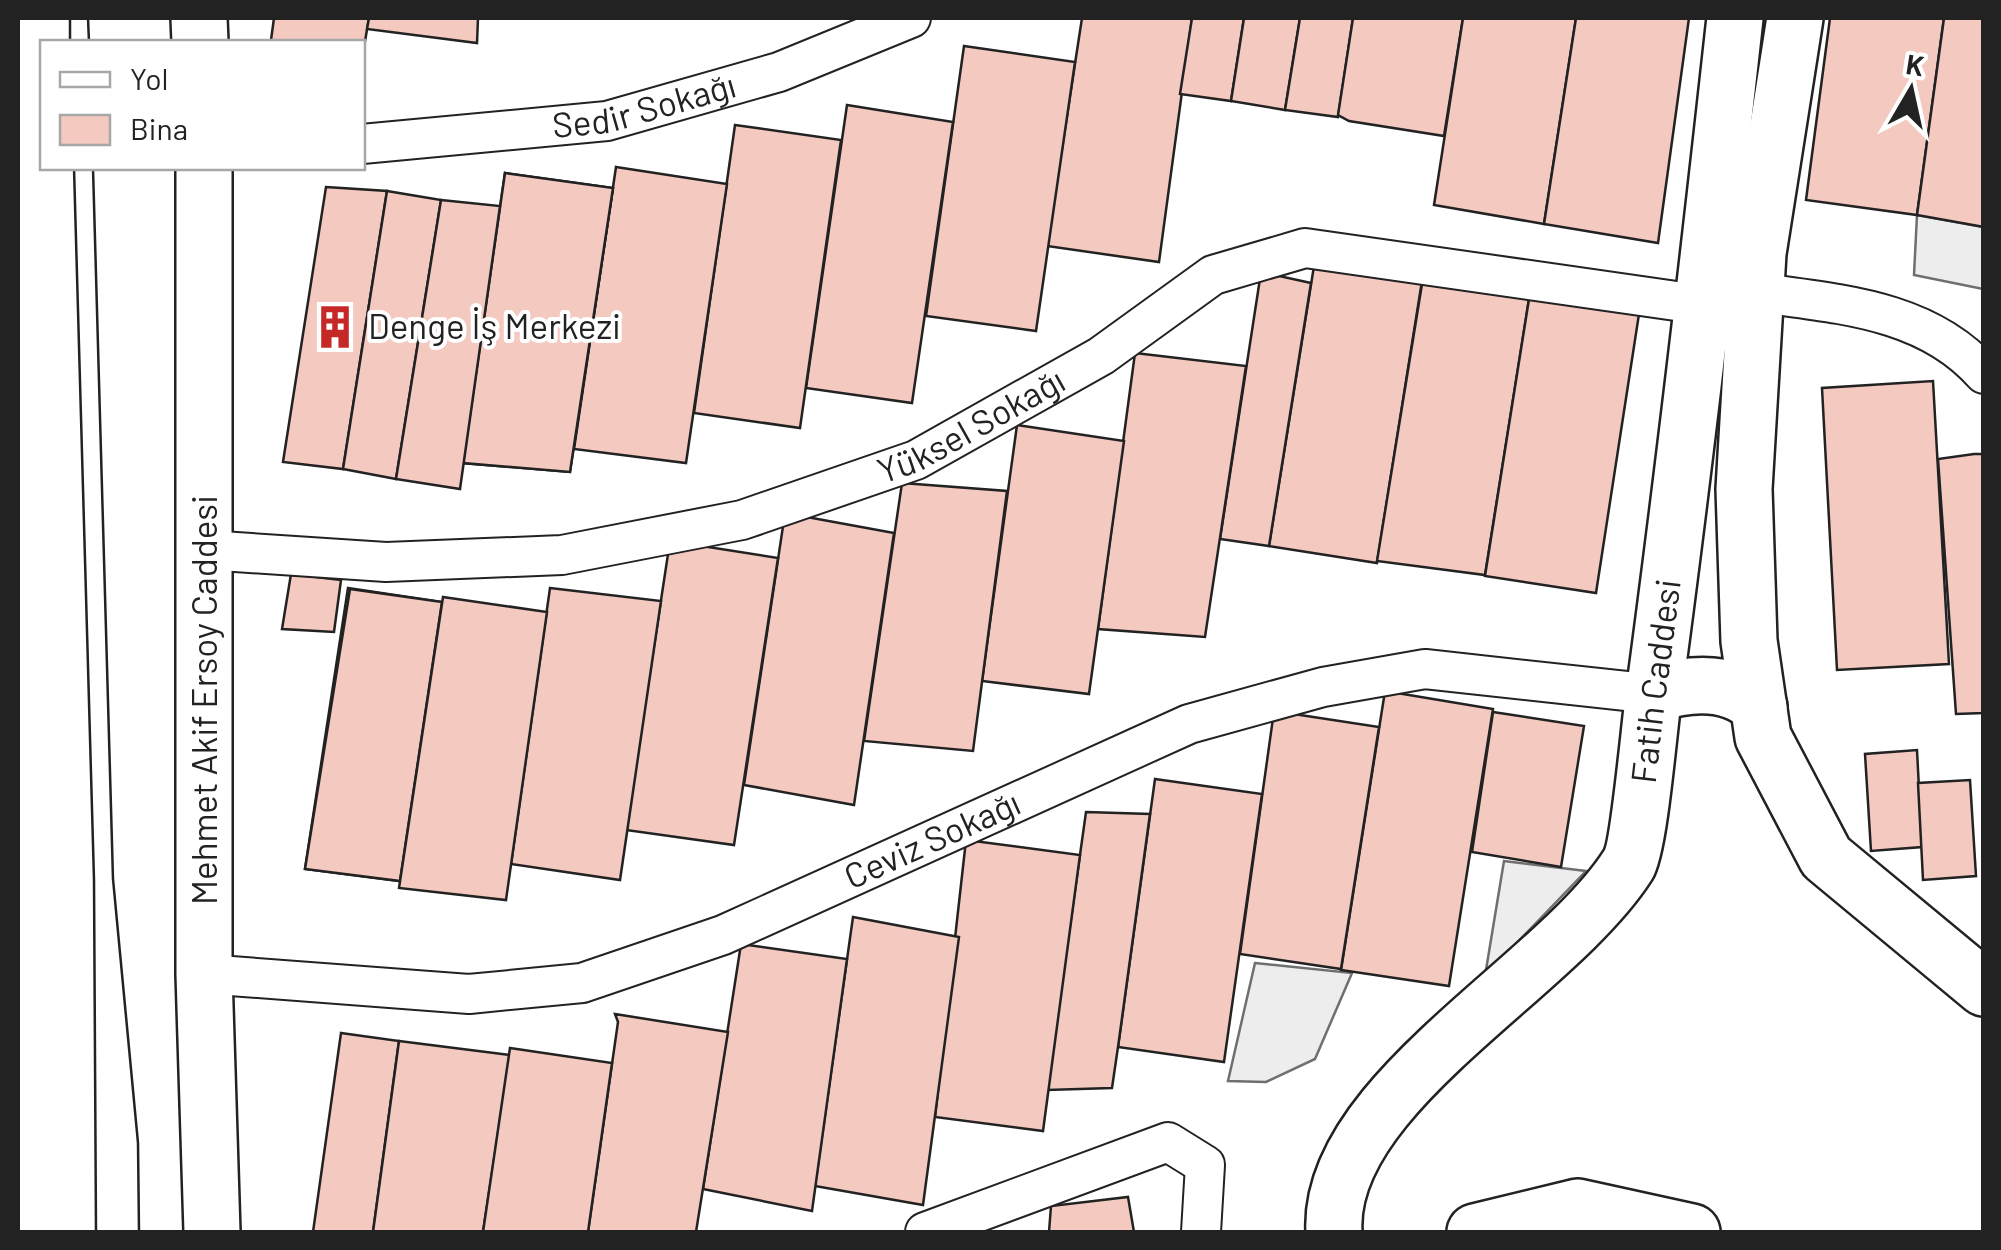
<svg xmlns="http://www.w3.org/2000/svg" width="2001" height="1250" font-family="Barlow,sans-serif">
	<rect width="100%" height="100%" fill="#fff"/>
	<g fill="#ededed" stroke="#6f6f6f" stroke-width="2.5">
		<path d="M 1917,215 L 1983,227 L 1983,289 L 1914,275 Z"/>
		<path d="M 1504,861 L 1586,871 L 1485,976 Z"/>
		<path d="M 1255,963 L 1352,973 L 1315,1059 L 1266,1082 L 1228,1081 Z"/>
	</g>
	<g fill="#f3c9c0" stroke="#222" stroke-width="2.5">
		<path d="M 274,18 L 369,18 L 363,53 L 362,42 L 271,40 Z"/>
		<path d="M 369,18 L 478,18 L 477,43 L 367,29 Z"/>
		<path d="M 1082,18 L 1192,18 L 1159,262 L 1047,246 Z"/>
		<path d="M 1192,18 L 1244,18 L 1231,101 L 1180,94 Z"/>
		<path d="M 1244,18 L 1300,18 L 1285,110 L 1231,101 Z"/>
		<path d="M 1300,18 L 1353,18 L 1338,117 L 1285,110 Z"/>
		<path d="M 1353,18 L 1463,18 L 1444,136 L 1349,121 L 1338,115 Z"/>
		<path d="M 1463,18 L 1576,18 L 1544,224 L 1434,205 Z"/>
		<path d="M 1576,18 L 1689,18 L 1658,243 L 1544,224 Z"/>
		<path d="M 1830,18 L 1944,18 L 1917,215 L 1806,200 Z"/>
		<path d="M 1944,18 L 1984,18 L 1984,227 L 1917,215 Z"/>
		<path d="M 964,46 L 1075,62 L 1036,331 L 926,316 Z"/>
		<path d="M 847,105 L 953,122 L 912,403 L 806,388 Z"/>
		<path d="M 735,125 L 841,140 L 800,428 L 694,413 Z"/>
		<path d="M 616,167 L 727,184 L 686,463 L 574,449 Z"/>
		<path d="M 505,173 L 613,188 L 570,472 L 463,463 Z"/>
		<path d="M 505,173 L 613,188 L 570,472 L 463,463 Z"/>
		<path d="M 326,187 L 387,191 L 343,469 L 283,462 Z"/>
		<path d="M 387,191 L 441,200 L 396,479 L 343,469 Z"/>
		<path d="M 441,200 L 500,206 L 460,489 L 396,479 Z"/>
		<path d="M 1314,266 L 1422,281 L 1377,563 L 1269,546 Z"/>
		<path d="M 1261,272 L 1311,283 L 1269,546 L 1220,539 Z"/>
		<path d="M 1422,284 L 1529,299 L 1485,575 L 1377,561 Z"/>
		<path d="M 1529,299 L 1639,314 L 1596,593 L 1485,576 Z"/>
		<path d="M 1135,353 L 1246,366 L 1205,637 L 1098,629 Z"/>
		<path d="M 1933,381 L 1949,664 L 1837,670 L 1822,388 Z"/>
		<path d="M 1017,425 L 1124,441 L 1089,694 L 982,681 Z"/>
		<path d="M 1974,454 L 1984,454 L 1984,713 L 1956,714 L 1938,459 Z"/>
		<path d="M 902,483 L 1007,491 L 973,751 L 864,741 Z"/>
		<path d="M 785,513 L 894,533 L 854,805 L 744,785 Z"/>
		<path d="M 670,541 L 778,558 L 734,845 L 626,830 Z"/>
		<path d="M 291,574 L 341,580 L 334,632 L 282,629 Z"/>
		<path d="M 348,588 L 442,602 L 400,881 L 305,869 Z"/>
		<path d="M 550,588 L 661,601 L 620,880 L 511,864 Z"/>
		<path d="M 350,589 L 442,602 L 400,881 L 305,869 Z"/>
		<path d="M 443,597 L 547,612 L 506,900 L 399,888 Z"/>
		<path d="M 1385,691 L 1493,709 L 1449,986 L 1341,970 Z"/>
		<path d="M 1274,711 L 1379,727 L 1341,969 L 1240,954 Z"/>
		<path d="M 1493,712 L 1584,726 L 1561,867 L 1472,852 Z"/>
		<path d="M 1917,750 L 1922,847 L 1871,851 L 1865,754 Z"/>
		<path d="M 1155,779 L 1262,794 L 1224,1062 L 1118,1047 Z"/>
		<path d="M 1970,780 L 1976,876 L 1923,880 L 1918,783 Z"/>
		<path d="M 1086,812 L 1150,814 L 1118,1047 L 1112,1088 L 1047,1090 Z"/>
		<path d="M 966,840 L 1080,855 L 1043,1131 L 935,1117 Z"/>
		<path d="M 853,917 L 959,937 L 923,1205 L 815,1186 Z"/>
		<path d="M 741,944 L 847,959 L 812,1211 L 703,1189 Z"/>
		<path d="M 615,1014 L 728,1032 L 696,1232 L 588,1232 L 618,1022 Z"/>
		<path d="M 341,1033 L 399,1041 L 373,1232 L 313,1232 Z"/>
		<path d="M 399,1041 L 510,1055 L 483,1232 L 373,1232 Z"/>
		<path d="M 510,1048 L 612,1063 L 588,1232 L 483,1232 Z"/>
		<path d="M 1128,1197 L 1134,1232 L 1049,1232 L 1051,1206 Z"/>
	</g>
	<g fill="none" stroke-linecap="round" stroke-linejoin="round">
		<g stroke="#222" stroke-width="42">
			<g id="street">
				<path id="s1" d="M 362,144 L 607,121 L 779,72 L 911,18"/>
				<path d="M 1755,292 C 1837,304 1926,308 1984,374"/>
				<path id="s2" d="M 206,550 L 386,562 L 562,555 L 742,520 L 916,460 L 1101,356 L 1213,275 L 1305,248 L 1704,305"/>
				<path id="s3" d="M 204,974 L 469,994 L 582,983 L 723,935 L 1189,724 L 1323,687 L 1425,669 L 1654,694"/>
				<path d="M 925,1232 L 1168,1142 L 1205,1165 L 1201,1232"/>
			</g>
		</g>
		<g stroke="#222" stroke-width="60">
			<g id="secondary">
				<path d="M 1795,18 L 1758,253 L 1744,489 L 1749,641 L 1763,737 L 1826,857 L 1984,988"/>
				<path d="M 1654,694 C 1689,683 1730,679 1759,707"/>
				<path id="s4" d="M 1334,1232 C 1326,1095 1556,978 1628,865 C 1639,848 1649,729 1653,701 C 1684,473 1710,246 1735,18"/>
				<path d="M 1475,1232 L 1578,1207 L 1692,1232"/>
			</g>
		</g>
		<g stroke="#222" stroke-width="60">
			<g id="primary">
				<path d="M 199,18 L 200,42"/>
				<path d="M 204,168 L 204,974 L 212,1232"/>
			</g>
		</g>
		<use href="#street" stroke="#fff" stroke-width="38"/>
		<use href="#secondary" stroke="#fff" stroke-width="55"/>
		<use href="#primary" stroke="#fff" stroke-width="55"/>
		<g stroke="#222" stroke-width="2.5">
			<path d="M 70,18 L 70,42"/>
			<path d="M 88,18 L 89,42"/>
			<path d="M 74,168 L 94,880 L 96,1232"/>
			<path d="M 93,168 L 113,879 L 138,1143 L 139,1232"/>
		</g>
	</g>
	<defs>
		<g id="building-bare" transform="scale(3.45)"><path d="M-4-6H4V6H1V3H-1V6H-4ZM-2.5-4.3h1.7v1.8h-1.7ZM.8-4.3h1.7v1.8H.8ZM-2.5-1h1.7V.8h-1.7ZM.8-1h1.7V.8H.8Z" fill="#c62828" stroke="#fff" stroke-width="2.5" paint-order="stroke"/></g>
	</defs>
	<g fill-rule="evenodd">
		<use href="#building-bare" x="335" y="327"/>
	</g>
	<g text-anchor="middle" stroke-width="8" stroke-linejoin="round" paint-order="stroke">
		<g font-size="35" fill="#222" stroke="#fff">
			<text dy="12" stroke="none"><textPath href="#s1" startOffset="285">Sedir Sokağı</textPath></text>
			<text dy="12" stroke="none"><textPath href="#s2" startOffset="788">Yüksel Sokağı</textPath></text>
			<text dy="12" stroke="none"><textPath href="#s4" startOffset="668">Fatih Caddesi</textPath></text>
			<text transform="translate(205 700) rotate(-90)" y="12">Mehmet Akif Ersoy Caddesi</text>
			<text dy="12" stroke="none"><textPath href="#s3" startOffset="758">Ceviz Sokağı</textPath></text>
		</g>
		<g font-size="35" fill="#222" stroke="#fff" text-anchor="start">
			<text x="368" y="339">Denge İş Merkezi</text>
		</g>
	</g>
	<rect width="2001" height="1250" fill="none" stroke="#222222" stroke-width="40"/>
	<rect x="40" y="40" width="325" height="130" fill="#ffffff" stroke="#a7a7a7" stroke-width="2.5"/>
	<rect x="60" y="72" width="50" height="15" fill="#ffffff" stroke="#a7a7a7" stroke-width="2.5"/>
	<text x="130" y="90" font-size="30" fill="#222222">Yol</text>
	<rect x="60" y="115" width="50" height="30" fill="#f3c9c0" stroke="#a7a7a7" stroke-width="2.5"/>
	<text x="130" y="140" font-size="30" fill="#222222">Bina</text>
	<g transform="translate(1911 90) rotate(9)" stroke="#ffffff" stroke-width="8" paint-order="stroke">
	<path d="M0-8L18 38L0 25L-18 38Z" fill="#222222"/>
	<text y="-15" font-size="28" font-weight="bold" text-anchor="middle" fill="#222222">K</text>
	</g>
</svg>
